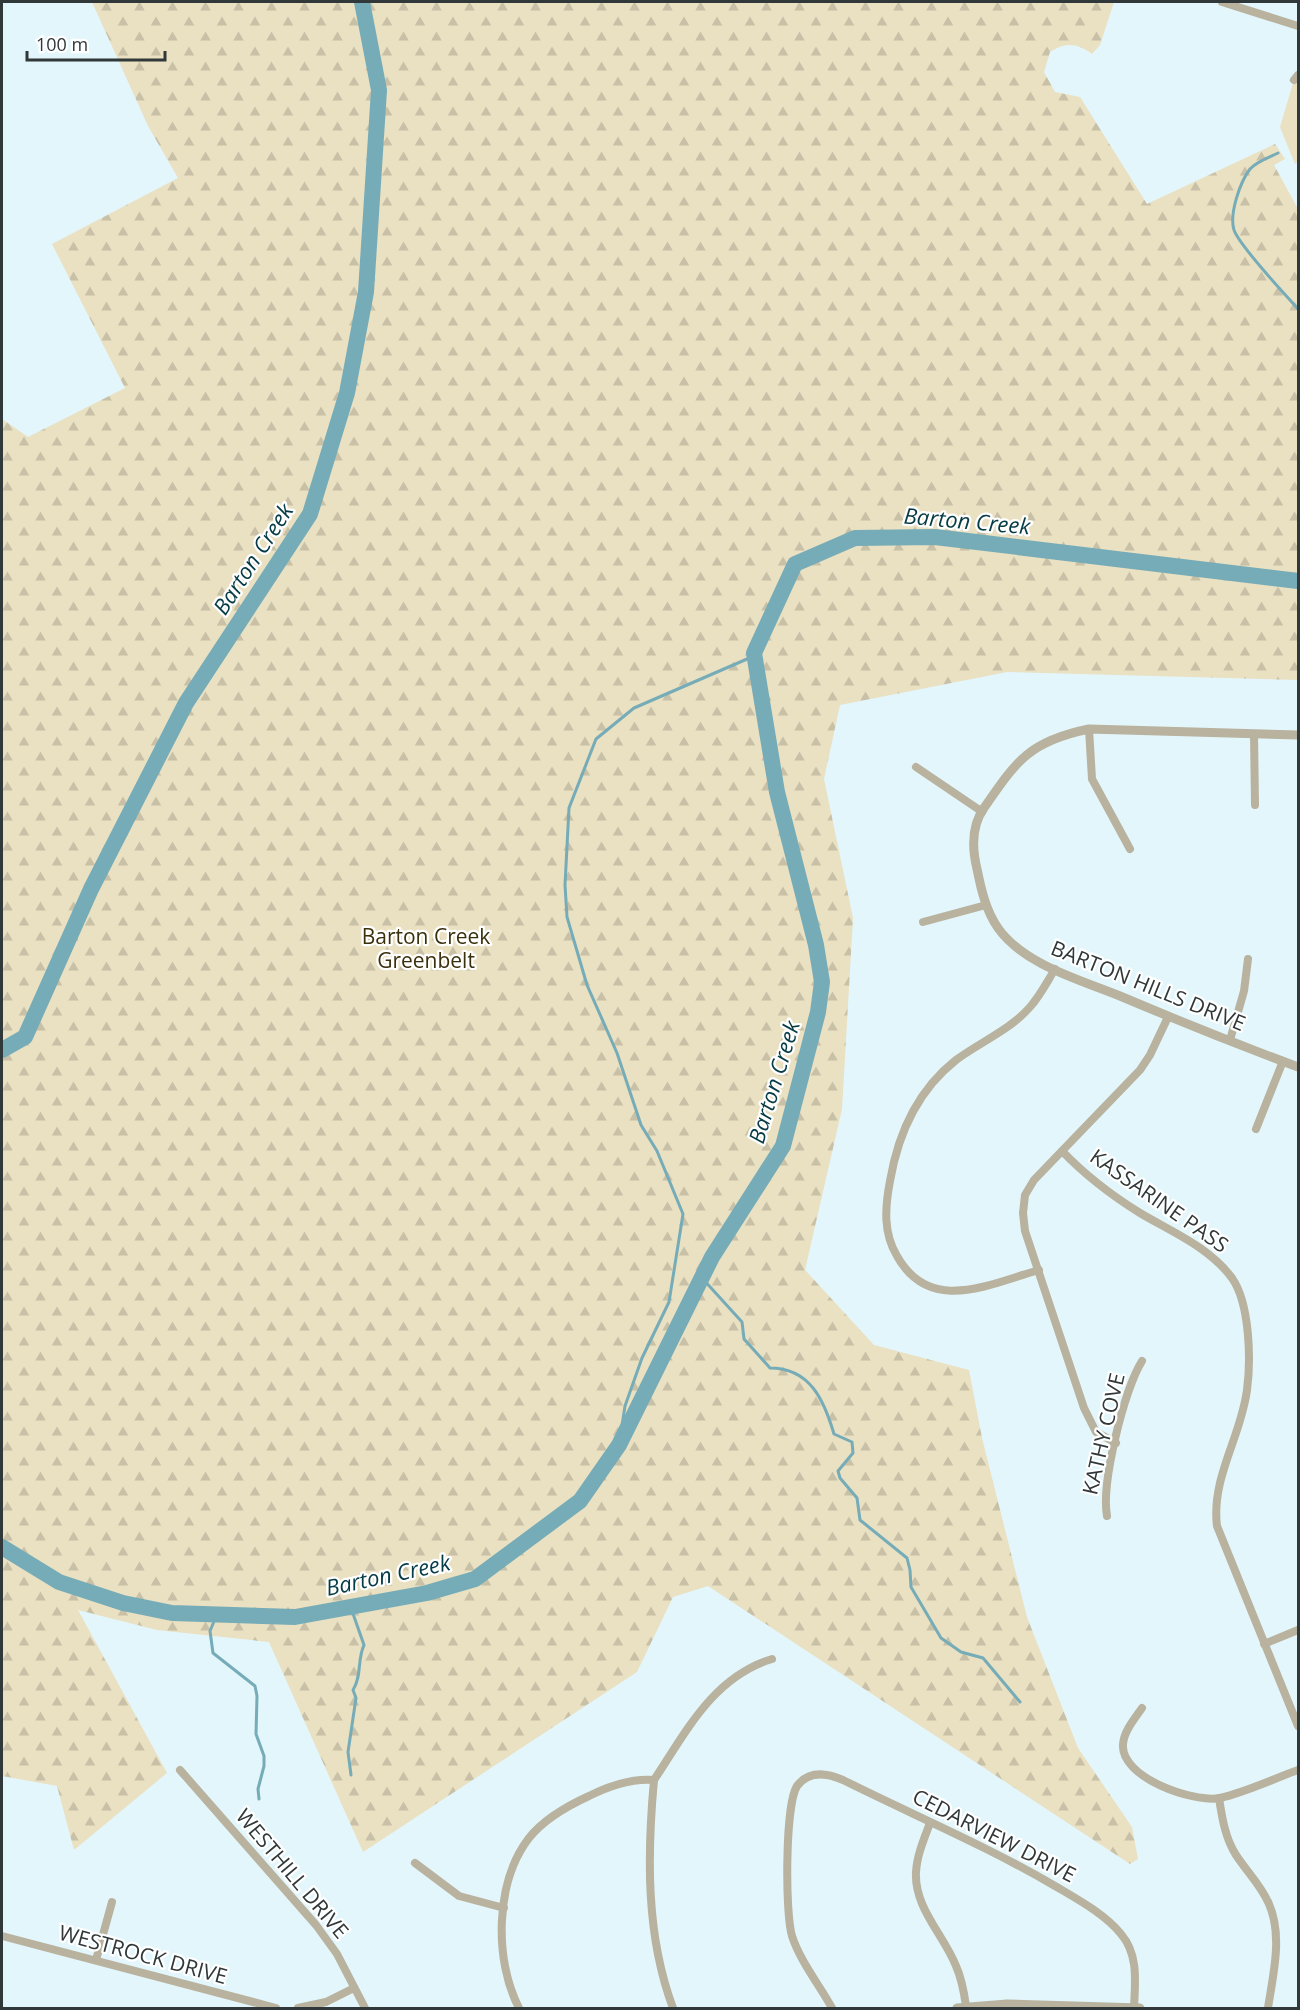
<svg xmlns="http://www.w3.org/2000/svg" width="1300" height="2010" font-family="'Open Sans',sans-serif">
	<defs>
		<pattern id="forest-firs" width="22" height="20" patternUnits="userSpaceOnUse" patternTransform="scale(1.5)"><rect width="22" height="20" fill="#eae0c2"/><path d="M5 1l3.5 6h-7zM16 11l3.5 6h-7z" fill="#c9c1a7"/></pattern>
	</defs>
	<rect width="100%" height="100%" fill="#e3f6fb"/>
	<path fill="url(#forest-firs)" d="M 92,2 L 1114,2 L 1100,45 L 1092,54 C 1077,43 1065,42 1050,52 L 1044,72 L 1055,92 L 1080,97 L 1147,204 L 1275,144 L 1285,159 L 1274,165 L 1298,209 L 1298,680 L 1007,672 L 840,705 L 824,779 L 853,918 L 842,1109 L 805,1270 L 874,1345 L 969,1370 L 982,1438 L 1027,1617 L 1078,1748 L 1132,1827 L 1138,1859 L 1130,1864 L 708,1586 L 673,1597 L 637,1672 L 363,1852 L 269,1642 L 157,1630 L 78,1610 L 167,1773 L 74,1850 L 57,1786 L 2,1776 L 2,419 L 28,437 L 125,388 L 52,244 L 178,178 L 148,126 Z"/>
	<path fill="#eae0c2" d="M 1298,75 L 1298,162 L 1295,164 L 1280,127 L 1294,80 Z"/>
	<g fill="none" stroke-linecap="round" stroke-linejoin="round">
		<g stroke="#75acb8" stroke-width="3">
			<path d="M 1278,153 C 1270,157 1257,161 1250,169 C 1240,182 1229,214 1234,230 C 1240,247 1285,294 1298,309"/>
			<path d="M 702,1278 L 742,1322 L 744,1339 L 770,1368 C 810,1368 824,1400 834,1434 L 852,1442 L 853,1453 L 838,1471 L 840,1478 L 857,1498 L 860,1520 L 907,1558 L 910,1570 L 911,1587 L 941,1638 L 961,1652 L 983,1658 L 1020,1702"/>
			<path d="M 619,1445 L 625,1406 L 642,1358 L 669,1302 L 683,1214 L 657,1151 L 641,1125 L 617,1053 L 587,985 L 567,917 L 565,885 L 569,808 L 596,739 L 634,708 L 754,656"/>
			<path d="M 217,1614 L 210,1631 L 213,1653 L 255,1686 L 257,1696 L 256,1734 L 264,1756 L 264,1766 L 258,1789 L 259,1799"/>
			<path d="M 351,1775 L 348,1752 L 356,1698 L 353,1690 C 362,1676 357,1660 364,1645 L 351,1608"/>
		</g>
		<g stroke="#75acb8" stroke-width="16">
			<path d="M 2,1050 L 25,1037 L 91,889 L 186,703 L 310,514 L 347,393 L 366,292 L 379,90 L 362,2"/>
			<path d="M 2,1547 L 59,1582 L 123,1603 L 172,1613 L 295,1617 L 427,1593 L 475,1579 L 580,1501 L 619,1445 L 712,1257 L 783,1146 L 818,1012 L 822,982 L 816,945 L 777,792 L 754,653 L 795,564 L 855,538 L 935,537 L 1298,581"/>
		</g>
		<g stroke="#b8b29f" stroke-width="8">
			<path d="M 1222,2 L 1298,26"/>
			<path d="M 1294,80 L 1298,75"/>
			<path d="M 1089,729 L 1092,779 L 1130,849"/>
			<path d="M 1254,734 L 1255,805"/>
			<path d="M 916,767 L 981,811"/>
			<path d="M 923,922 L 986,905"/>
			<path d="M 1230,1040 L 1244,991 L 1248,959"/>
			<path d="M 1256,1129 L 1283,1061"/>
			<path d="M 1062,1151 C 1085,1175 1111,1195 1140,1213 C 1172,1232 1209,1247 1232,1278 C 1250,1304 1251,1360 1247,1390 C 1241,1437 1211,1478 1217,1526 L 1298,1726"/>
			<path d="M 1039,1270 C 989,1284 930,1315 897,1256 C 883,1233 885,1207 890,1181 C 898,1134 918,1090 956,1060 C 980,1042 1010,1030 1030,1007 C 1040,996 1047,982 1055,969"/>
			<path d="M 1116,1443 L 1096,1432 L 1084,1408 L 1025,1231 L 1023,1213 L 1025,1195 L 1034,1180 L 1140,1070 L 1150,1055 L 1168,1017"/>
			<path d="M 1107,1516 C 1101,1483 1124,1390 1142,1361"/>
			<path d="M 1264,1644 L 1298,1630"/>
			<path d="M 1142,1708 C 1135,1718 1124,1731 1123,1744 C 1120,1778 1194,1803 1220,1798 C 1246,1792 1273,1779 1298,1770"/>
			<path d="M 180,1770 L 316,1925 L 337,1954 L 365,2008"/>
			<path d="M 654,1780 C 647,1856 646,1936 673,2008"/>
			<path d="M 1219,1798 C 1222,1817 1225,1838 1236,1855 C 1247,1872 1261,1885 1269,1904 C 1283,1936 1273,1975 1268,2008"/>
			<path d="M 930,1823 C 924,1839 917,1855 916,1872 C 914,1908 944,1935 956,1966 C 962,1979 964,1992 966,2006"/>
			<path d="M 415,1863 L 459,1896 L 504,1908"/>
			<path d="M 2,1936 L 276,2008"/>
			<path d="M 96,1960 L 112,1902"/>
			<path d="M 298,2008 L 326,2002 L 354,1988"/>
			<path d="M 519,2008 C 494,1960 495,1882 529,1838 C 544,1819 567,1806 589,1796 C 609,1786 631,1778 654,1780 C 686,1732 713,1677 772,1659"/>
			<path d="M 832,2008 C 820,1986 800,1961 792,1936 C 785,1913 785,1805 797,1786 C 809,1770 827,1773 843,1780 C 913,1815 987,1846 1055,1886 C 1077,1899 1105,1914 1121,1934 C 1139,1955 1135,1983 1134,2008"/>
		</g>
		<g stroke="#b8b29f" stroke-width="9">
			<path d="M 1298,735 L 1089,729 C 1030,741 1017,760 984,808 C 971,826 972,848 977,869 C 981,889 986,911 998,928 C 1024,965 1081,980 1120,996 C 1179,1021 1239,1045 1298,1067"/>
			<path d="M 957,2008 L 1007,2004 L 1140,2008"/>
		</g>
	</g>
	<g text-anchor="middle" stroke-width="4.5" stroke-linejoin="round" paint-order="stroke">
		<g font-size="21" fill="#3a300b" stroke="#fff">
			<text x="426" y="944">Barton Creek<tspan x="426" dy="24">Greenbelt</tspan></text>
		</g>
		<g font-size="21" fill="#303839" stroke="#fff">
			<text transform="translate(1148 986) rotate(22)" y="7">BARTON HILLS DRIVE</text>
			<text transform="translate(1159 1201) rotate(35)" y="7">KASSARINE PASS</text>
			<text transform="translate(1104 1434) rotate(-77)" y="7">KATHY COVE</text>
			<text transform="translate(994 1836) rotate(27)" y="7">CEDARVIEW DRIVE</text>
			<text transform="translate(292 1874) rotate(50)" y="7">WESTHILL DRIVE</text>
			<text transform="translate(143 1955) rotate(15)" y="7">WESTROCK DRIVE</text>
		</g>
		<g font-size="22" font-style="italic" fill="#053b45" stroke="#fff">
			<text transform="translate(967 521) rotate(5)" y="8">Barton Creek</text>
			<text transform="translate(253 559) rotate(-57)" y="8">Barton Creek</text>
			<text transform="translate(774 1082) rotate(-73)" y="8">Barton Creek</text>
			<text transform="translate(388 1575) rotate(-12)" y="8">Barton Creek</text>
		</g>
	</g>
	<rect width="1300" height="2010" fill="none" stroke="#303839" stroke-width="6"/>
	<path d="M27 51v9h138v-9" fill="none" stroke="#303839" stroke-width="3"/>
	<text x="36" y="51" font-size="18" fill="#303839" stroke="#ffffff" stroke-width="4.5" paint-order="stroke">100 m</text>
</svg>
